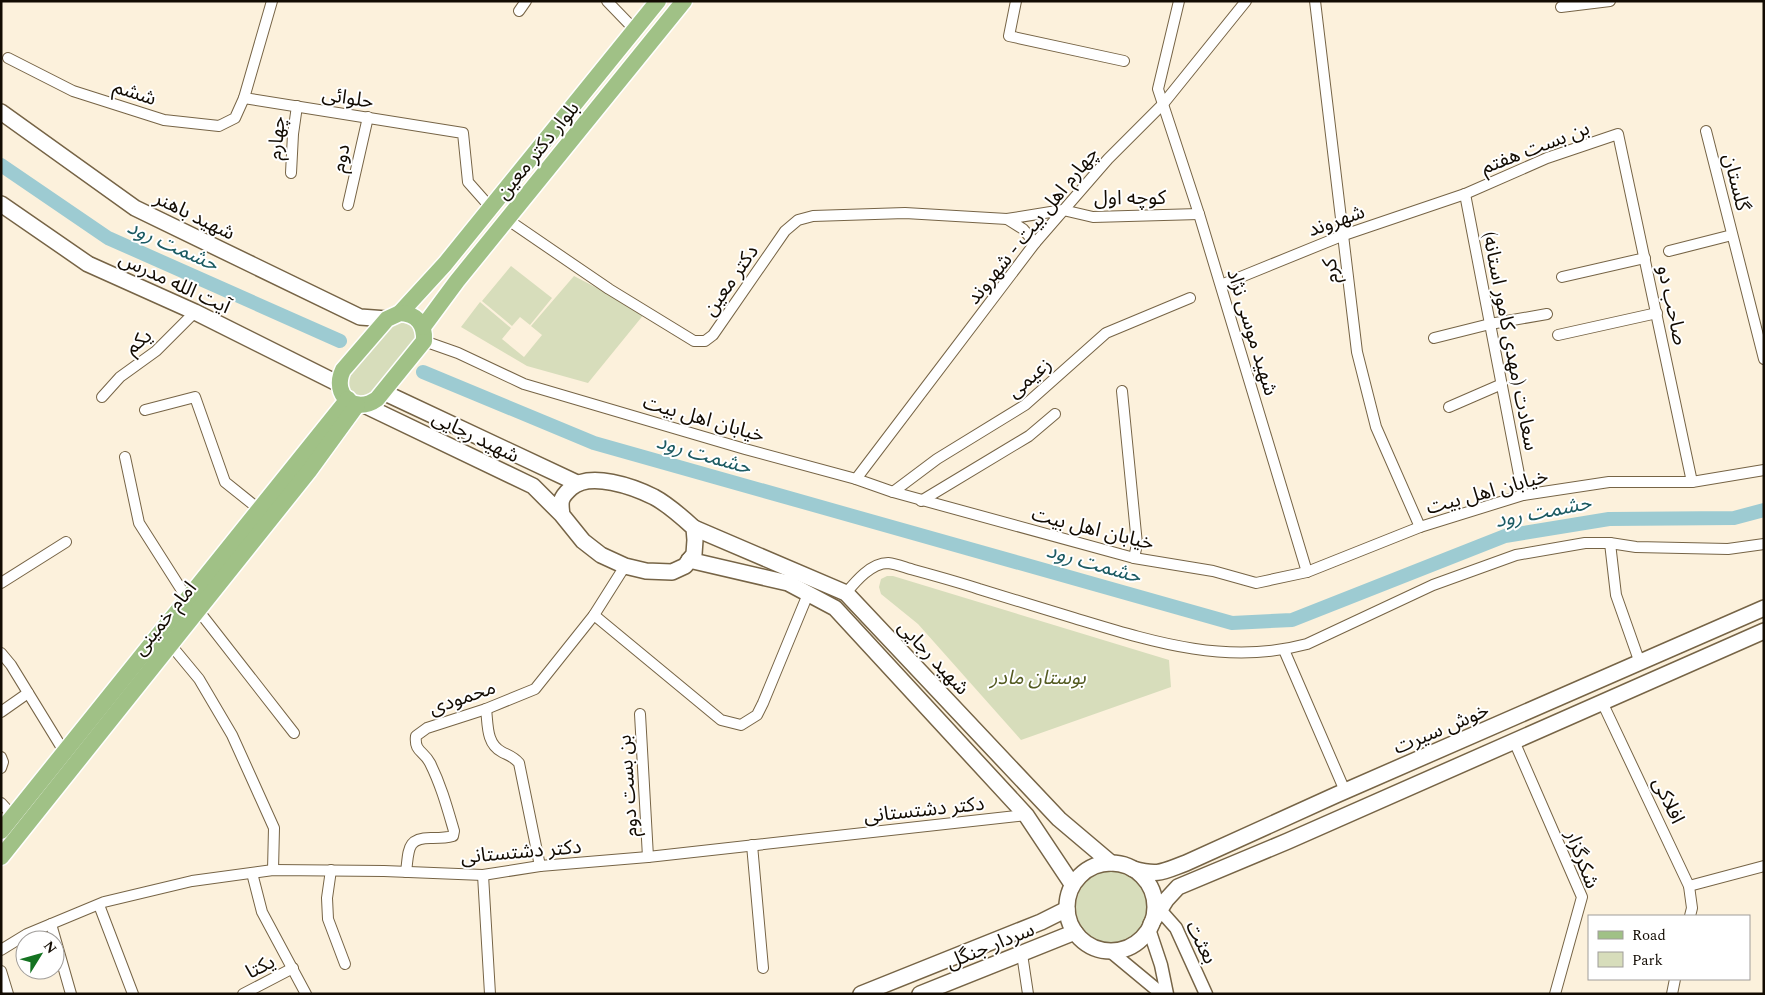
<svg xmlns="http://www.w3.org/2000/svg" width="1765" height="995" font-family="Spectral,'Noto Sans Arabic',serif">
	<rect width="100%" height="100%" fill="#fcf1dc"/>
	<g fill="#d7ddbb">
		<path d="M 511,266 L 552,298 L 530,325 L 520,317 L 512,326 L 482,301 Z"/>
		<path d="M 574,276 L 645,313 L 588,383 L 527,366 L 461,327 L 480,302 L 511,328 L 502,339 L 524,357 L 542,335 L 531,326 Z"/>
		<path d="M 402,319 L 412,324 L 418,337 L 371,396 L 359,398 L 353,395 L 347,387 L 347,376 L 391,325 Z"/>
		<path d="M 887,576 L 893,576 L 1169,660 L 1171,687 L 1021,740 L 918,624 L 881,594 L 879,587 L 881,579 Z"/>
		<circle cx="1112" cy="907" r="36"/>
	</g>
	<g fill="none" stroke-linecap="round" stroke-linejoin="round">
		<g stroke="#9dcbd2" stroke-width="14">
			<path d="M 1,165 L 108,238 L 340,341"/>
			<path d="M 423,372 L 594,443 L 1232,623 L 1292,620 L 1505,536 L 1609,519 L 1734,518 L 1764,510"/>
		</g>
		<g stroke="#766446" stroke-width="12">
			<g id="minor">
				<path d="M 272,1 L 244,98 L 463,133 L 468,182 L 491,208"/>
				<path d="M 607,1 L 635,30"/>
				<path d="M 1016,1 L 1009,36 L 1124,61"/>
				<path d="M 1179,1 L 1158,89 L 1199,214 L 1307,572"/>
				<path d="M 1315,1 L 1357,352 L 1376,427 L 1420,527"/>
				<path d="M 1561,7 L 1610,1"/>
				<path d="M 519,11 L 526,1"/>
				<path d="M 8,58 L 73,91 L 164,120 L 219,126 L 235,118 L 244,98"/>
				<path d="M 1706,131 L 1764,359"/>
				<path d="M 291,173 L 293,134 L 297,106"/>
				<path d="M 1465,194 L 1523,495"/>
				<path d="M 348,205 L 368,117"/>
				<path d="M 508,220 L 609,289 L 694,341 L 705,341 L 713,335 L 785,231 L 798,220 L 813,216 L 905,213 L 1007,219"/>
				<path d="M 1035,243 L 1023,229 L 1007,219 L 1063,210 L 1093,217 L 1199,214"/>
				<path d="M 1669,251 L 1732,235"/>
				<path d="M 1562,277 L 1645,258"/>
				<path d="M 1221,285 L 1344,235 L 1465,194 L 1547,158 L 1618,134 L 1692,482"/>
				<path d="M 1558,335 L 1657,313"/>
				<path d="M 1434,338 L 1490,324 L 1547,314"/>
				<path d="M 424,341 L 458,353 L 524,384 L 745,449 L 856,479 L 893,492 L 1134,558 L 1213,571 L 1256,583 L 1307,572 L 1420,527 L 1523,495 L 1609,482 L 1692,482 L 1764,470"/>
				<path d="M 1122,391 L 1137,544 L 1134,558"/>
				<path d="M 102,397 L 120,377 L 156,351 L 195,312"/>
				<path d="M 1449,407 L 1502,384"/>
				<path d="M 145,410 L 195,397 L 225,482 L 260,510"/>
				<path d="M 125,457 L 139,523 L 188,600"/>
				<path d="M 856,479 L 1035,243 L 1108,159 L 1163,104 L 1246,1"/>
				<path d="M 893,492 L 937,459 L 1025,405 L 1106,333 L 1190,298"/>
				<path d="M 921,501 L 1029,436 L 1055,414"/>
				<path d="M 1610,543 L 1616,595 L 1640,663"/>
				<path d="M 1,583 L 66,542"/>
				<path d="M 846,593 C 856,581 871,563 888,563 C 897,564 906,568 914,570 C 936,576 958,582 979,589 C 1011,599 1042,608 1074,618 C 1150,641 1226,666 1307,644 L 1433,585 L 1516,555 L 1585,543 L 1610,543 L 1636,547 L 1728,549 L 1764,544"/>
				<path d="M 198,610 L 294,733"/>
				<path d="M 594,615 L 721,720 L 741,725 L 757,715 L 763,703 L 808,594"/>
				<path d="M 170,644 L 199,679 L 232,735 L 251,777 L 274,828 L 273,870"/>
				<path d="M 1284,650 L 1345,791"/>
				<path d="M 1,653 L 11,665 L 65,753"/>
				<path d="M 1602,702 L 1689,886 L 1692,908 L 1690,916"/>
				<path d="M 486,709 C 488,724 486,744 502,752 C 510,756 514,757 519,763 L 540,866"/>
				<path d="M 1,712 L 28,693"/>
				<path d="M 640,714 L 648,857"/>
				<path d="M 1514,741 L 1582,897 L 1555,994"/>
				<path d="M 1,757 L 3,762 L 1,768"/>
				<path d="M 1,803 L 13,816"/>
				<path d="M 752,845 L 763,968"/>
				<path d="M 331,870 L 327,898 L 328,919 L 345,964"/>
				<path d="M 406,872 C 409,850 406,837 433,838 C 440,838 446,838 453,836 L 454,831 C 447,807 441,785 430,763 C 424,751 414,752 416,736 L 427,728 L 486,709 L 535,689 L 594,615 L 625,566"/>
				<path d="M 252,873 L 262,912 L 306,994"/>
				<path d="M 483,875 L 490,994"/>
				<path d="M 1689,886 L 1764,866"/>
				<path d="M 99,905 L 133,994"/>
				<path d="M 51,924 L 71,994"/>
				<path d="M 1,950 L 27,934 L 104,902 L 192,881 L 273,870 L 384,871 L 483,875 L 540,866 L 648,857 L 1026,815"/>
				<path d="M 1022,954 L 1028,994"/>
				<path d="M 1,971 L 8,994"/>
				<path d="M 243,994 L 293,968"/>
				<path d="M 1672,994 L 1675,979"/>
			</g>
		</g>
		<g stroke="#766446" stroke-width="15">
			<g id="tertiary">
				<path d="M 1160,910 L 1176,928 L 1206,994"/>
				<path d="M 1149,929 L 1161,965 L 1167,994"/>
				<path d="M 1110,951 L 1162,994"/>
			</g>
		</g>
		<g stroke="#766446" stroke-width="18">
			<g id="secondary">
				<path d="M 1,112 L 135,208 L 360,317 L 387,319"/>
				<path d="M 1,204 L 88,264 L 195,312 L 339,384"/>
				<path d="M 383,392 L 577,483"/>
				<path d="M 364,405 L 533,486 L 562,515 L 583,541 L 601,555 L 625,566 L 646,571 L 672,572 L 685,566 L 694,554 L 695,540 L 694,528 C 682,517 669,505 654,497 C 634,487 590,471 571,488 C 560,498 560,501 562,515"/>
				<path d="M 694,528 L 846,593 L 1059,819 L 1111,863"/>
				<path d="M 689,560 L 788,583 L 835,608 L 1026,815 L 1072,884"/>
				<circle cx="1111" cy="907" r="44"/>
				<path d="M 1133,869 C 1159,876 1162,872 1186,863 L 1336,795 L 1764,608"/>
				<path d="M 1151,924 L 1166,900 L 1178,887 L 1288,841 L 1764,631"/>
				<path d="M 861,994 L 1041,922 L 1067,909"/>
				<path d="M 920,994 L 1075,932"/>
			</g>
		</g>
		<g stroke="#fff" stroke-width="19">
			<g id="primary">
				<path d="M 400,313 L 445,264 L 658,1"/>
				<path d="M 400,313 C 417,314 425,324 424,341 L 377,399 C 355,415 331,395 343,370 L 387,319 Z"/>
				<path d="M 423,327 L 457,281 L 684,1"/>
				<path d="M 1,831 L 348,399"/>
				<path d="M 1,857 L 309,471 L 357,405"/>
			</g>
		</g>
		<use href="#minor" stroke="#fff" stroke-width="10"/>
		<use href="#tertiary" stroke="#fff" stroke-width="12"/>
		<use href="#secondary" stroke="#fff" stroke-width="15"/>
		<use href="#primary" stroke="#a0c186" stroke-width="16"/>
	</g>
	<g text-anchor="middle" stroke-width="4" stroke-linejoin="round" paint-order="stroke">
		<g font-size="20" fill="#120b02" stroke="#fff">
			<text transform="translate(135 92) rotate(18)" y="7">ششم</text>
			<text transform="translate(348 97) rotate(9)" y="7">حلوائی</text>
			<text transform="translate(276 138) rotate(-85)" y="7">چهارم</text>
			<text transform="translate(1535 147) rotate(-21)" y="7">بن بست هفتم</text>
			<text transform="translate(537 150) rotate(-51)" y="7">بلوار دکتر معین</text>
			<text transform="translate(340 158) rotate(-78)" y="7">دوم</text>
			<text transform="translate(1737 182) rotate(76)" y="7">گلستان</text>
			<text x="1130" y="204">کوچه اول</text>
			<text transform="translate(195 215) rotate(26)" y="7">شهید باهنر</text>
			<text transform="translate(1336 220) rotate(-20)" y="7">شهروند</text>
			<text transform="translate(1032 225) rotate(-51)" y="7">چهارم اهل بیت - شهروند</text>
			<text transform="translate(1330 271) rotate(-96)" y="7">کرم</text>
			<text transform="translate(730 280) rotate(-55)" y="7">دکتر معین</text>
			<text transform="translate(175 282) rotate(25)" y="7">آیت الله مدرس</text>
			<text transform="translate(1673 305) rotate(78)" y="7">صاحب دو</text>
			<text transform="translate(1253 332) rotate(73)" y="7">شهید موسی نژاد</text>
			<text transform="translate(138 341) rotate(-39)" y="7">یکم</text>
			<text transform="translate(1511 341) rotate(79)" y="7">سعادت (مهدی کامور استانه)</text>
			<text transform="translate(1029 377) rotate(-40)" y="7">زعیمی</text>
			<text transform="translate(704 418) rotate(16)" y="7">خیابان اهل بیت</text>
			<text transform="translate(476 436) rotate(26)" y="7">شهید رجایی</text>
			<text transform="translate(1487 491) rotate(-15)" y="7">خیابان اهل بیت</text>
			<text transform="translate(1093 528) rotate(14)" y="7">خیابان اهل بیت</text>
			<text transform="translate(164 618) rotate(-51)" y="7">امام خمینی</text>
			<text transform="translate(934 657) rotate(47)" y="7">شهید رجایی</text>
			<text transform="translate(462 697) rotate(-19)" y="7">محمودی</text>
			<text transform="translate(1441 728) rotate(-23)" y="7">خوش سیرت</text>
			<text transform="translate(627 786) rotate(-94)" y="7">بن بست دوم</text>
			<text transform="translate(1669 800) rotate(65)" y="7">افلاکی</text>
			<text transform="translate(924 809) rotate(-6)" y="7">دکتر دشتستانی</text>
			<text transform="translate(521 851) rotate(-5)" y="7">دکتر دشتستانی</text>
			<text transform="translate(1583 859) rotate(69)" y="7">شکرگزار</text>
			<text transform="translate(1202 942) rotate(63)" y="7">بعثت</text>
			<text transform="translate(990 945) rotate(-22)" y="7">سردار جنگل</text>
			<text transform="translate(260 966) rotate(-27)" y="7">یکتا</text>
		</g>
		<g font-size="20" font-style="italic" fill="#545b22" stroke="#fff">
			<text x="1038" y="684">بوستان مادر</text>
		</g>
		<g font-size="21" font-style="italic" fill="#1b5a62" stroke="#fff">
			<text transform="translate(173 245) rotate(24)" y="7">حشمت رود</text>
			<text transform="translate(704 454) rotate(16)" y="7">حشمت رود</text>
			<text transform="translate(1543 511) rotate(-11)" y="7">حشمت رود</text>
			<text transform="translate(1094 563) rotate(16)" y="7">حشمت رود</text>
		</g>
	</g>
	<rect width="1765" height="995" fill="none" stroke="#120b02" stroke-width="5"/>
	<rect x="1588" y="915" width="162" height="65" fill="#ffffff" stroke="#a09d9a"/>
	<rect x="1598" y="931" width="25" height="8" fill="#a0c186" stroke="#a09d9a"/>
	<text x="1632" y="940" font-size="15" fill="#120b02">Road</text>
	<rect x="1598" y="952" width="25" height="15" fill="#d7ddbb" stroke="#a09d9a"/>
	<text x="1632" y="965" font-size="15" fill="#120b02">Park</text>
	<g transform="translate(40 955) rotate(53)"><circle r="24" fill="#ffffff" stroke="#a09d9a"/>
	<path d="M0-4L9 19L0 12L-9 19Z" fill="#147321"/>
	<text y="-8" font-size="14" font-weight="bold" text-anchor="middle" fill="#120b02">N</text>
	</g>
</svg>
